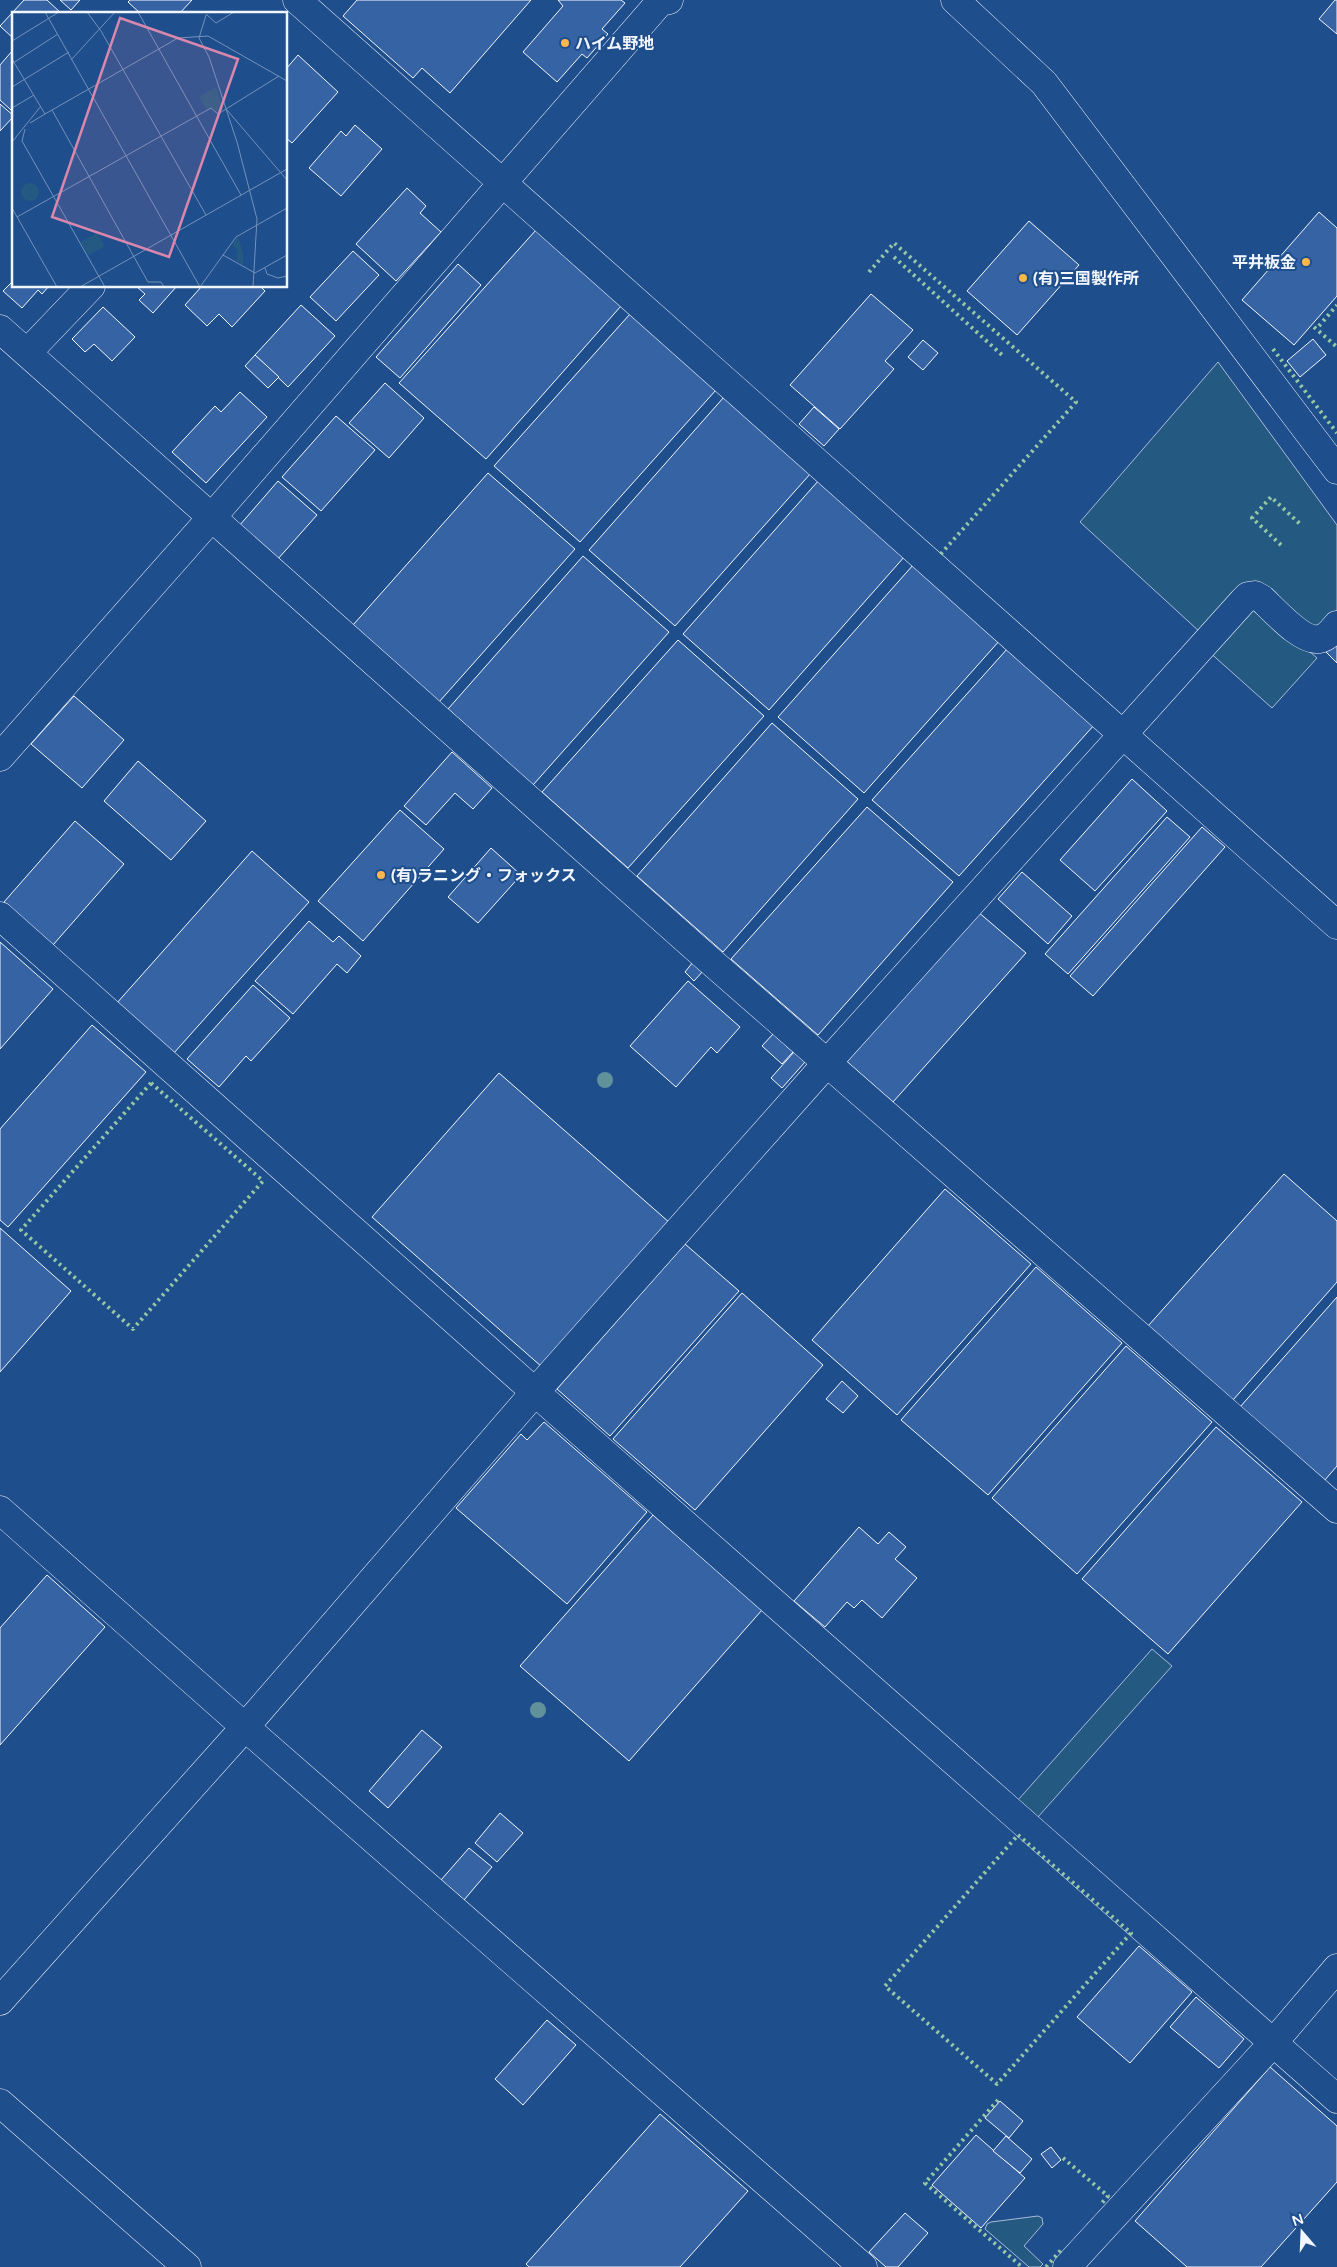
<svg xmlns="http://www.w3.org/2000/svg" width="1337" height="2267" font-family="'Varela Round','Noto Sans JP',sans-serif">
	<rect width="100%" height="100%" fill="#1f4e8c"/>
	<g fill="#245a82" stroke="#a8bbd7">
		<path d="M 1218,362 L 1337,525 L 1337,611 L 1326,624 L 1312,627 L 1265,589 L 1201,633 L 1080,522 Z"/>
		<path d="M 1251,600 L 1317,658 L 1272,708 L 1207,650 Z"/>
		<path d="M 1152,1649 L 1172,1666 L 1038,1817 L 1018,1800 Z"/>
		<path d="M 1038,2216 L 1042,2218 L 1043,2224 L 1024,2246 L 1043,2264 L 1040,2267 L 1029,2267 L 985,2229 L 987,2224 L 991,2222 Z"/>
	</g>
	<g fill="#3563a3" stroke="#f2f6ff">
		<path d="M 24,0 L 47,0 L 62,14 L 14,14 L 14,39 L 0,26 Z"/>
		<path d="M 60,0 L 80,0 L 71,10 Z"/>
		<path d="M 130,0 L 192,0 L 179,14 L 141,14 L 128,2 Z"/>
		<path d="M 357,0 L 531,0 L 450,93 L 422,68 L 413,78 L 343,16 Z"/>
		<path d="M 558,0 L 621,0 L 625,3 L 602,29 L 608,34 L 587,58 L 582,54 L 557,82 L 523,52 L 563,6 Z"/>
		<path d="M 1335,0 L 1337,0 L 1337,34 L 1319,19 Z"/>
		<path d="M 13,50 L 14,107 L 11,110 L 0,100 L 0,65 Z"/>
		<path d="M 298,55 L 338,92 L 292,143 L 286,138 L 286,69 Z"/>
		<path d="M 0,104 L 14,116 L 0,131 Z"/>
		<path d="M 355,125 L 382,149 L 341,196 L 309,168 L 341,131 L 346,136 Z"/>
		<path d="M 407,188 L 426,206 L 420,213 L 441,232 L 396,281 L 356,244 Z"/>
		<path d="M 1319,212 L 1337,228 L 1337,296 L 1294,345 L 1242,300 Z"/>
		<path d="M 1029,221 L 1079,265 L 1017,335 L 967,291 Z"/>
		<path d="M 536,230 L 621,306 L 486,459 L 399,383 Z"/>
		<path d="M 353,251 L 379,275 L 336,321 L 310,297 Z"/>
		<path d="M 458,264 L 481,285 L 400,378 L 376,357 Z"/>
		<path d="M 14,280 L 14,286 L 49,286 L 42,294 L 38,290 L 22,308 L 3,291 Z"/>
		<path d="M 136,286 L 177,286 L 153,313 L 139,300 L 145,294 Z"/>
		<path d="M 202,286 L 260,286 L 265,291 L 232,327 L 219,314 L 207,326 L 185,305 Z"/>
		<path d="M 871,294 L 913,330 L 885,361 L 894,369 L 840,429 L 790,385 Z"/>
		<path d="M 301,305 L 335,336 L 288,387 L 255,355 Z"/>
		<path d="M 103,307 L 135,337 L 112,361 L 94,344 L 85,352 L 72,339 Z"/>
		<path d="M 630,314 L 716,390 L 580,542 L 494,466 Z"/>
		<path d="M 1313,339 L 1326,355 L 1300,377 L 1287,361 Z"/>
		<path d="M 923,340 L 938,353 L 923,370 L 908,357 Z"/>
		<path d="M 255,355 L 279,377 L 268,388 L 245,366 Z"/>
		<path d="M 385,383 L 424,418 L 389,458 L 349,423 Z"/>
		<path d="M 240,392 L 267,417 L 206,483 L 172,452 L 215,406 L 221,412 Z"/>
		<path d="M 724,397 L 811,473 L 675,626 L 589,550 Z"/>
		<path d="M 814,407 L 839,429 L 824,446 L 799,424 Z"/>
		<path d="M 336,416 L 375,450 L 321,511 L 282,477 Z"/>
		<path d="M 488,473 L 575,549 L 439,702 L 353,625 Z"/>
		<path d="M 819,480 L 905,556 L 769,710 L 683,634 Z"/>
		<path d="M 278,481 L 317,515 L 277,560 L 239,526 Z"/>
		<path d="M 583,556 L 669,632 L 533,785 L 448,709 Z"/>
		<path d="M 914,564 L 1000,640 L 864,793 L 778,717 Z"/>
		<path d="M 1337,639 L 1337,663 L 1325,651 Z"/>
		<path d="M 678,640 L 764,716 L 628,868 L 542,792 Z"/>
		<path d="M 1008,648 L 1095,724 L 959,876 L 872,800 Z"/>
		<path d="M 74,696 L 124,740 L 82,788 L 31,744 Z"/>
		<path d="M 772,723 L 858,799 L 723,952 L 637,876 Z"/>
		<path d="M 452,752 L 492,788 L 473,809 L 455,793 L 426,825 L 404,806 Z"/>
		<path d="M 138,761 L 206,821 L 171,860 L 104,801 Z"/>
		<path d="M 1132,779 L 1167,811 L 1095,891 L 1060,860 Z"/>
		<path d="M 867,807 L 953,882 L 818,1035 L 731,959 Z"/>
		<path d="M 400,810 L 444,849 L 363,941 L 318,901 Z"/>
		<path d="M 1167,817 L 1190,837 L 1068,974 L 1045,954 Z"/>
		<path d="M 75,821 L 124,864 L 53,945 L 4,902 Z"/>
		<path d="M 1202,827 L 1225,847 L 1093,996 L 1070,976 Z"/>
		<path d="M 491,848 L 521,875 L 478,923 L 448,897 Z"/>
		<path d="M 252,851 L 309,902 L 173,1054 L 116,1004 Z"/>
		<path d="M 1022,872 L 1072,916 L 1048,944 L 998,899 Z"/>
		<path d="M 977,911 L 1026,953 L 893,1102 L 845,1060 Z"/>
		<path d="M 309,921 L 333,942 L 339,936 L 361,956 L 347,973 L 337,964 L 293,1014 L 255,981 Z"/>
		<path d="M 0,942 L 53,989 L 0,1049 Z"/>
		<path d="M 693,962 L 703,971 L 694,981 L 685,972 Z"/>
		<path d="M 688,981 L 740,1027 L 717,1053 L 711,1047 L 676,1087 L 630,1046 Z"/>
		<path d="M 253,985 L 290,1018 L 251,1061 L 246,1056 L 219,1087 L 187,1059 Z"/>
		<path d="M 92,1025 L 146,1072 L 8,1227 L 0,1220 L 0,1129 Z"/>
		<path d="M 773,1034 L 793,1052 L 782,1064 L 762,1046 Z"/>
		<path d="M 794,1052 L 805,1062 L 782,1088 L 771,1078 Z"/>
		<path d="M 499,1073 L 670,1223 L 542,1367 L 372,1217 Z"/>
		<path d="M 1284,1174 L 1337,1221 L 1337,1282 L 1233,1400 L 1148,1326 Z"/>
		<path d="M 945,1189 L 1031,1264 L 897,1415 L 812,1340 Z"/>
		<path d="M 0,1228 L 71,1291 L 0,1372 Z"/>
		<path d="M 685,1244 L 739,1291 L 610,1436 L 557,1389 Z"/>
		<path d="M 1036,1267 L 1122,1343 L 988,1495 L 901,1420 Z"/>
		<path d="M 742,1293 L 823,1365 L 695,1510 L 613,1439 Z"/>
		<path d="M 1337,1297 L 1337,1466 L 1324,1481 L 1240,1407 Z"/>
		<path d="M 1126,1346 L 1212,1422 L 1077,1574 L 992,1498 Z"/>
		<path d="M 842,1381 L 858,1396 L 843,1413 L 826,1399 Z"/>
		<path d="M 544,1422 L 647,1512 L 567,1604 L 456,1508 L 521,1434 L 527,1440 Z"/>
		<path d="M 1216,1427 L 1302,1502 L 1168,1654 L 1082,1579 Z"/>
		<path d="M 653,1515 L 762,1610 L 629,1761 L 520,1666 Z"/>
		<path d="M 859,1527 L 878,1544 L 889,1532 L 906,1547 L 895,1559 L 917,1578 L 882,1618 L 862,1600 L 854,1608 L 847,1602 L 825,1627 L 794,1601 Z"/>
		<path d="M 47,1575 L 105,1627 L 0,1745 L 0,1628 Z"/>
		<path d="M 422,1730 L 442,1747 L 388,1808 L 369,1791 Z"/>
		<path d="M 500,1813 L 523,1833 L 497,1862 L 475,1843 Z"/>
		<path d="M 469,1848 L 492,1867 L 464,1900 L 441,1880 Z"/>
		<path d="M 1139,1946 L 1192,1992 L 1130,2063 L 1077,2017 Z"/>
		<path d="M 1196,1997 L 1244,2039 L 1219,2068 L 1170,2027 Z"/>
		<path d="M 547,2020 L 576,2045 L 523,2105 L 495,2079 Z"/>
		<path d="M 1270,2067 L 1337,2126 L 1337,2182 L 1261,2267 L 1187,2267 L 1135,2221 Z"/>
		<path d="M 1000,2101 L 1023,2121 L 1009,2138 L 985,2118 Z"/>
		<path d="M 660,2114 L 748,2191 L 680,2267 L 529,2267 L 526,2264 Z"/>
		<path d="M 976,2135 L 1025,2178 L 981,2228 L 932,2185 Z"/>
		<path d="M 1006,2136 L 1032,2159 L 1020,2173 L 993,2151 Z"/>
		<path d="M 1051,2147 L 1061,2160 L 1052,2168 L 1041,2154 Z"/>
		<path d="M 905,2213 L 928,2233 L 898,2267 L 886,2267 L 869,2252 Z"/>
	</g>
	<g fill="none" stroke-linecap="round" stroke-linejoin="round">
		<g stroke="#f2f6ff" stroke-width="29">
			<g id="minor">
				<path d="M 297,0 L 1337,925"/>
				<path d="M 955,0 L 1044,83 L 1337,470"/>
				<path d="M 0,329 L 699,951 L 1337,1509"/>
				<path d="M 27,353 L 91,286"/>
				<path d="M 0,757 L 212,517 L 660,2 L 669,0"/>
				<path d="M 0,916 L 535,1392 L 1337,2099"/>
				<path d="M 0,1510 L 245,1727 L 863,2267"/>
				<path d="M 0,2001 L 245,1727 L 535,1392 L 827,1063 L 1243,601 L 1248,596 L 1255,595 L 1262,599 C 1274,610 1302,642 1319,639 C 1327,638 1332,631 1337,625"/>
				<path d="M 0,2103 L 187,2267"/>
				<path d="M 1067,2267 L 1273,2043 L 1337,1968"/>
			</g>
		</g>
		<use href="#minor" stroke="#1f4e8c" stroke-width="28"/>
		<g stroke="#97c8a6" stroke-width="4" stroke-dasharray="2.5 4" stroke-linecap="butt">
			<path d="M 894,257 L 1002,355"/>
			<path d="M 869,272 L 894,243 L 1076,402 L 939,556"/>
			<path d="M 1319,326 L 1337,305"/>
			<path d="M 1314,327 L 1337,347"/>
			<path d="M 1273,349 L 1337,433"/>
			<path d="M 1281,545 L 1252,518 L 1271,497 L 1300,524"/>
			<path d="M 151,1083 L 263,1181 L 133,1329 L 21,1230 Z"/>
			<path d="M 1018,1835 L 1131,1933 L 997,2084 L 885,1986 Z"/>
			<path d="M 998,2100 L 925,2183 L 1022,2267"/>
			<path d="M 1063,2158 L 1108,2196 L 1102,2203"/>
			<path d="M 1046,2267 L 1061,2250"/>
		</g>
	</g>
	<g fill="#61919a">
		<circle cx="605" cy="1080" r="8"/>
		<circle cx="538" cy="1710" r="8"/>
	</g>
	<g fill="#ffb74d" stroke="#1f4e8c" stroke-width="2">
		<circle cx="565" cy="43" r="5"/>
		<circle cx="1306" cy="262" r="5"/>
		<circle cx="1023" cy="278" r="5"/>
		<circle cx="381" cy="875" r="5"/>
	</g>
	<g text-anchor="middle" stroke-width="4" stroke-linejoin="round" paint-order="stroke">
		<g font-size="16" font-weight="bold" fill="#f2f6ff" stroke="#1f4e8c" text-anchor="start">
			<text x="575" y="49">ハイム野地</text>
			<text x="1296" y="268" text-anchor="end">平井板金</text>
			<text x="1033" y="284">(有)三国製作所</text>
			<text x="391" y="881">(有)ラニング・フォックス</text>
		</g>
	</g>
	<g transform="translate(12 12)">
		<rect width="275" height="275" fill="#1f4e8c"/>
		<path d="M 204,75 L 211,98 L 205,101 L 201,96 L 195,98 L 187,85 ZM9 180a9 9 0 1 1 18 0a9 9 0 1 1-18 0ZM 85,221 L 93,234 L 76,243 L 69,230 ZM 226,225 L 231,241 L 231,253 L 224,248 L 226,239 L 220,232 Z" fill="#245a82"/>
		<path fill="none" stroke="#7391ba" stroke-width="1" d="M 33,0 L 188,275M 75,0 L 89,19 L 194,203M 126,0 L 229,183M 194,2 L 204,11 L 222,0M 194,3 L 187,26 L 197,45 L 225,130 L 245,207 L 241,275M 0,29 L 47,0M 0,47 L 33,102 L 40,98 L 136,270 L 149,270 L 152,275M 59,48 L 103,0M 1,51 L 46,22M 0,75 L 57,40M 0,96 L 22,83M 40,98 L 166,26 L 196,24 L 275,69M 215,98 L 275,168M 18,111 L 33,102M 13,117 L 10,129 L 93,275M 0,130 L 29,94M 0,196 L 45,275M 5,205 L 199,96 L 206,102 L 267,64M 211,243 L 243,261M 253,256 L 255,262 L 266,266 L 275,264M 243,261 L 275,243M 68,275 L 275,157M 188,275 L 224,225 L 275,196"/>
		<path fill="#da87ad" fill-opacity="0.15" stroke="#da87ad" stroke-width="2.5" d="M 108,6 L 226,47 L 157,245 L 40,205 Z"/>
		<rect width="275" height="275" fill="none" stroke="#f2f6ff" stroke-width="2.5"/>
	</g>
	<g transform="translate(1302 2232) rotate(341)" stroke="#1f4e8c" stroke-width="4" paint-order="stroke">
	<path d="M0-4L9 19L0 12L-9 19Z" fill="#f2f6ff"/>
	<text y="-8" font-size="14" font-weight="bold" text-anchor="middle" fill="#f2f6ff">N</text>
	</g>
</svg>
